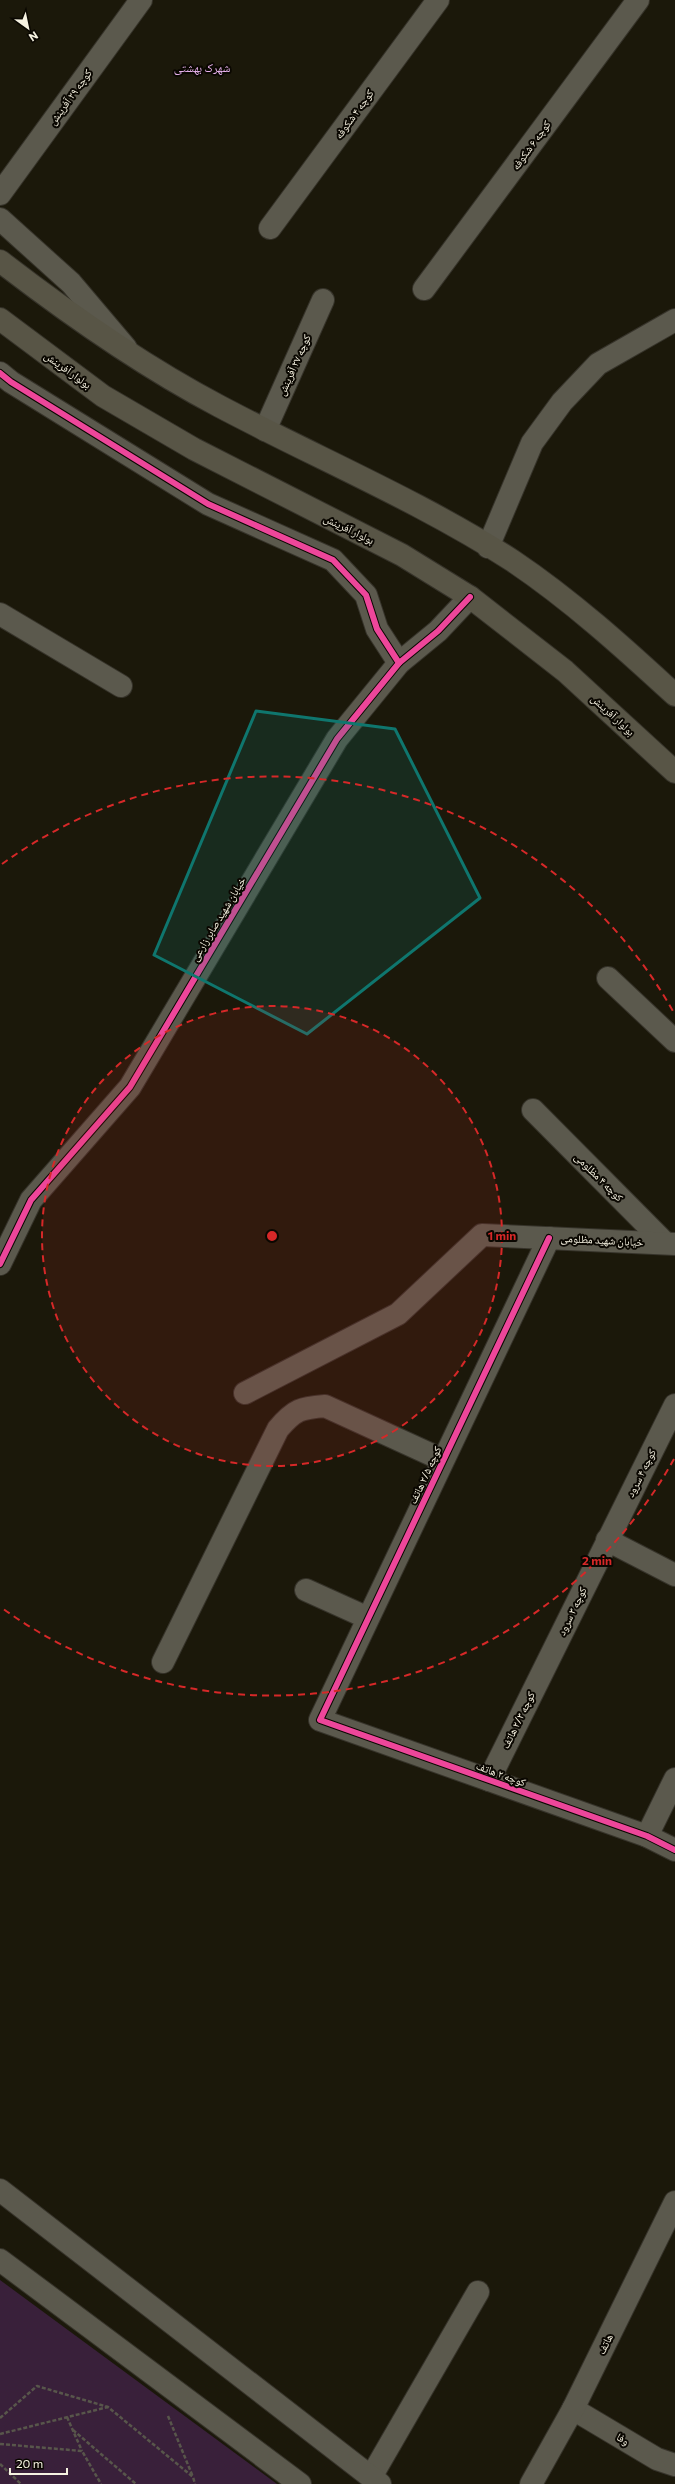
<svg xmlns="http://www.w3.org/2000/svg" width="675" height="2484" font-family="Commissioner,'Noto Naskh Arabic',sans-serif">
	<rect width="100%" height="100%" fill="#1b180a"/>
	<path fill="#39203a" d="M 0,2280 L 277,2484 L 0,2484 Z"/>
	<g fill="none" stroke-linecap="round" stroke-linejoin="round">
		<g stroke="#36332a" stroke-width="24">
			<g id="minor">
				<path d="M 0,194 L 141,0"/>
				<path d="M 0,219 L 71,283 L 126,348"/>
				<path d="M 270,228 L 438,0"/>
				<path d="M 424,289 L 638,0"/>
				<path d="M 265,430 L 323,300"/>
				<path d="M 488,547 L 532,443 L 562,402 L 598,364 L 675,320"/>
				<path d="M 0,614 L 121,686"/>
				<path d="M 608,978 L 675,1041"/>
				<path d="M 533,1110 L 665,1243"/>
				<path d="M 549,1238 L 320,1720 L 647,1836 L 675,1850"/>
				<path d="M 0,1264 L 31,1200 L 130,1087 L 337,739 L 399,663 L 438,631 L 470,597"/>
				<path d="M 245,1393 L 398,1314 L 482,1235 L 675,1244"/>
				<path d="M 607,1540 L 675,1575"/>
				<path d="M 306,1590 L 368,1618"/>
				<path d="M 163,1662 L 278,1429 C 295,1409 301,1408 325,1406 L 443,1460"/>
				<path d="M 489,1780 L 675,1405"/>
				<path d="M 647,1836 L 675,1779"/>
				<path d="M 573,2409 L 657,2459 L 675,2465"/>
				<path d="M 371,2477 L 478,2292"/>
			</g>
		</g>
		<g stroke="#36332a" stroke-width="24">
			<g id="tertiary">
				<path d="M 0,373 L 11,382 L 208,504 L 333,560 L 366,595 L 377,629 L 399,663"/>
				<path d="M 0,2190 L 380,2484"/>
				<path d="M 0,2260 L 300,2484"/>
				<path d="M 531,2484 L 573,2409 L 675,2202"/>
			</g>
		</g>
		<g stroke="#36332a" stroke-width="24">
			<g id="primary">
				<path d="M 0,261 C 70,315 141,365 219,406 C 317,458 420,501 513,561 C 571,600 624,648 675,695"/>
				<path d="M 0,319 L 103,396 L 194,449 L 402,555 L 470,597 L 565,671 L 675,772"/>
			</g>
		</g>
		<g stroke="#58564b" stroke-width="2.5" stroke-dasharray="4 2" stroke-linecap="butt">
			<path d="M 168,2416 L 193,2477"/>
			<path d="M 67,2417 L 82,2451"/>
			<path d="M 0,2418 L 37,2386 L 108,2407 L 193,2477 L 195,2484"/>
			<path d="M 73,2430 L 136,2484"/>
			<path d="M 0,2434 L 108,2407"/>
			<path d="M 0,2444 L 82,2451 L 101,2484"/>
			<path d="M 0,2464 L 21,2484"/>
		</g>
		<use href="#minor" stroke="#5b594d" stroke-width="22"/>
		<use href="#tertiary" stroke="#5b594d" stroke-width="22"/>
		<use href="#primary" stroke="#585546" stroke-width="22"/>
		<g stroke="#0a0701" stroke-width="8">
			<g id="cycleway">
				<path d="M 0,373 L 11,382 L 208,504 L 333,560 L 366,595 L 377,629 L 399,663"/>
				<path d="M 549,1238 L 320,1720 L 647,1836 L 675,1850"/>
				<path d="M 0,1264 L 31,1200 L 130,1087 L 337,739 L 399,663 L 438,631 L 470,597"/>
			</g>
		</g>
		<use href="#cycleway" stroke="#ed469a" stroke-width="6"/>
	</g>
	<path fill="#0f766e" fill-opacity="0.2" stroke="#0f766e" stroke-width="3" stroke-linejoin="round" d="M 256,711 L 395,729 L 480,898 L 307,1034 L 154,955 Z"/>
	<circle cx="272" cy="1236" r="230" fill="#d62828" fill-opacity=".12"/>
	<g fill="none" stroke="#d62828" stroke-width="2" stroke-dasharray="7 5">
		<circle cx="272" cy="1236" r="230"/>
		<path d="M674 1459A460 460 0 0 1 2 1608M2 864A460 460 0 0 1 674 1013"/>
	</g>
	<g text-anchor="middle" stroke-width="4" stroke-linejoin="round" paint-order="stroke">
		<g font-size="11" fill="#f6f2e1" stroke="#0a0701">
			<text transform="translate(70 97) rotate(-54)" y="4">کوچه ۲۹ آفرینش</text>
			<text transform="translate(354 114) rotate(-54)" y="4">کوچه ۴ شکوفه</text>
			<text transform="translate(531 145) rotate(-54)" y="4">کوچه ۶ شکوفه</text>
			<text transform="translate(294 365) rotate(-66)" y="4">کوچه ۲۷ آفرینش</text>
			<text transform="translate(68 370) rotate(36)" y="4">بولوار آفرینش</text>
			<text transform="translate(349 529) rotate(26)" y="4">بولوار آفرینش</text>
			<text transform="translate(613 715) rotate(43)" y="4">بولوار آفرینش</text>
			<text transform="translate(218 919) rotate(-59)" y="4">خیابان شهید صابر زارعی</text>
			<text transform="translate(599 1177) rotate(45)" y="4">کوچه ۴ مظلومی</text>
			<text transform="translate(602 1240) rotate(3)" y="4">خیابان شهید مظلومی</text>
			<text transform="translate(641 1473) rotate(-63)" y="4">کوچه ۴ سرود</text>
			<text transform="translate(425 1475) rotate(-65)" y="4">کوچه ۲/۵ هاتف</text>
			<text transform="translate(572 1611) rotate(-64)" y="4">کوچه ۳ سرود</text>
			<text transform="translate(518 1720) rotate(-64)" y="4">کوچه ۲/۳ هاتف</text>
			<text transform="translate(501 1774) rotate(20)" y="4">کوچه ۲ هاتف</text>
			<text transform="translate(605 2344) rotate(-64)" y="4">هاتف</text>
			<text transform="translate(623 2439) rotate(32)" y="4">وفا</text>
		</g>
		<g font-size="12" fill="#e8b2ed" stroke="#0a0701">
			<text x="202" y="72">شهرک بهشتی</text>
		</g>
	</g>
	<circle cx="272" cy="1236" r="6" fill="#d62828" stroke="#0a0701" stroke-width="2"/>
	<g font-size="12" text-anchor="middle" font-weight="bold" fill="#d62828" stroke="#0a0701" stroke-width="4" stroke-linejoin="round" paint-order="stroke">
		<text x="502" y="1240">1 min</text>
		<text x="597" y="1565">2 min</text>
	</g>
	<g transform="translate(28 28) rotate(147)" stroke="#0a0701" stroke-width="3" paint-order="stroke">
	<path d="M0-3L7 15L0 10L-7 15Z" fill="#f6f2e1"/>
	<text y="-6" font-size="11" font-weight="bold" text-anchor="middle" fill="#f6f2e1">N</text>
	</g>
	<path d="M10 2468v6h57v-6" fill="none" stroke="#f6f2e1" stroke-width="2"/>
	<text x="16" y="2468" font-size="12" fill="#f6f2e1" stroke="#0a0701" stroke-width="3" paint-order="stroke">20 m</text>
</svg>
